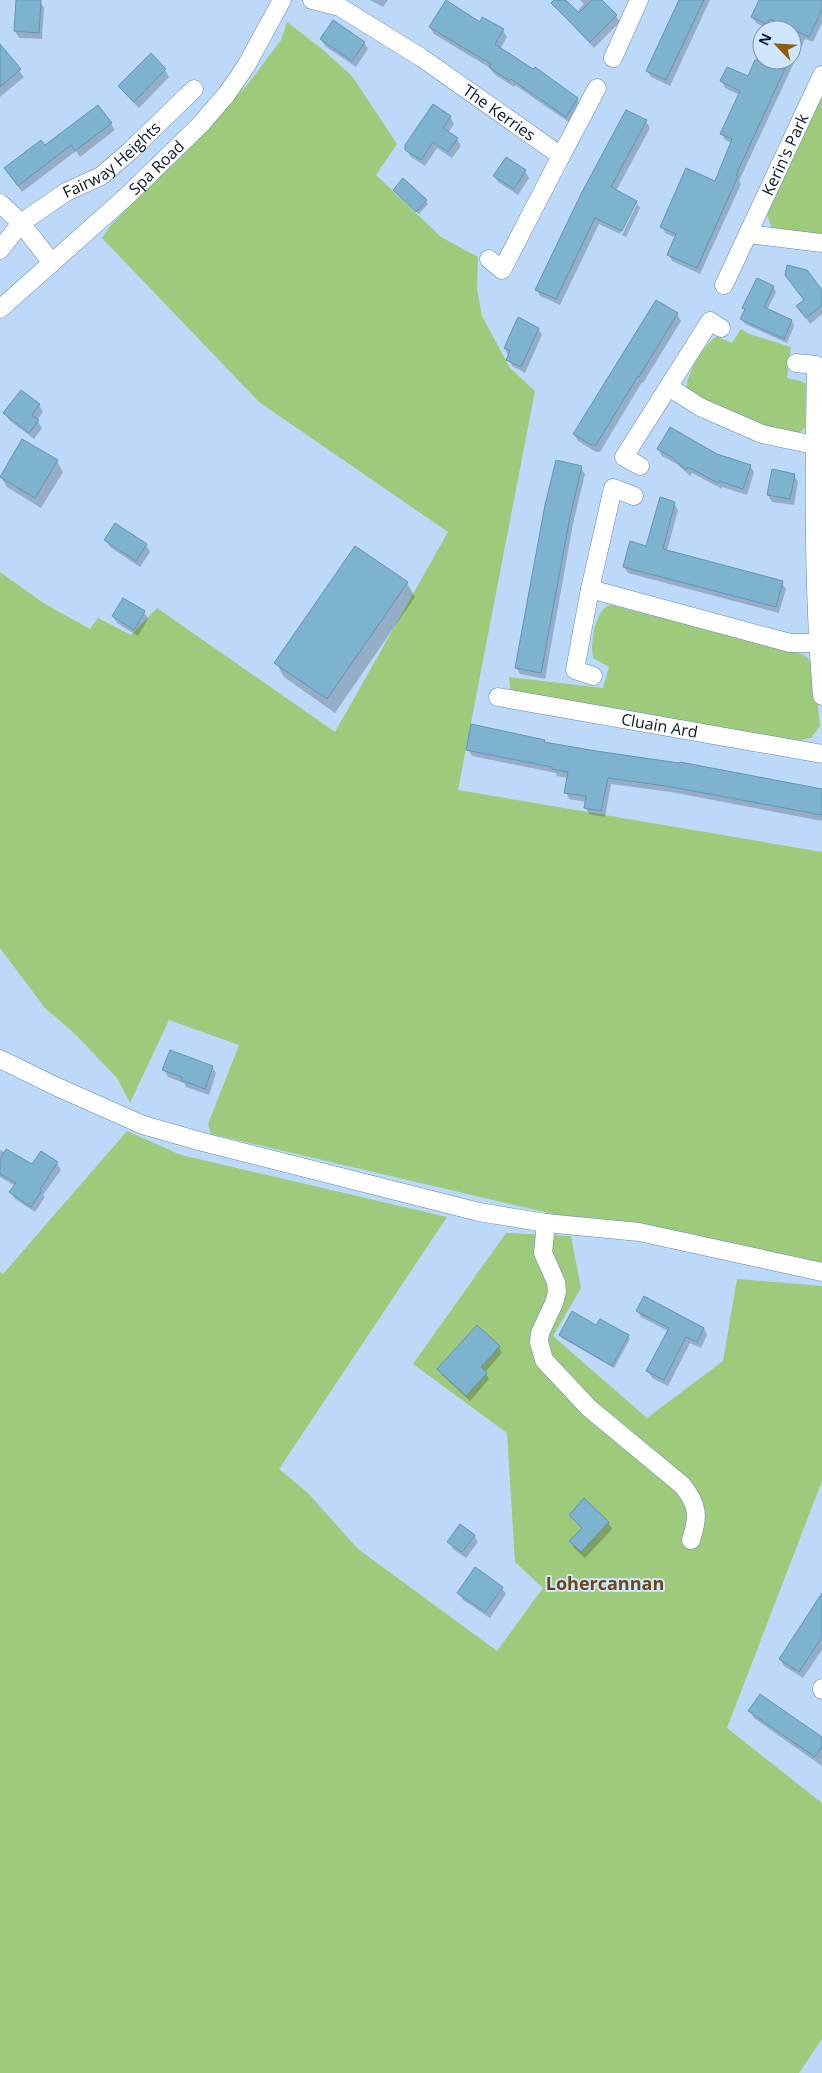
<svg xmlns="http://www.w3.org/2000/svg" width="822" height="2073" font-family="'Open Sans',sans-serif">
	<rect width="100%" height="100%" fill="#bcd9fa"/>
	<g fill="#9eca7b">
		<path d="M 287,22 L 322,49 L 352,76 L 397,144 L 376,175 L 441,237 L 478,257 L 477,289 L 482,316 L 510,368 L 535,391 L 458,790 L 822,852 L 822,1263 L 786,1258 L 647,1225 L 579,1220 L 211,1134 L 208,1124 L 239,1045 L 169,1020 L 130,1103 L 117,1078 L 74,1033 L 45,1008 L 0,948 L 0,572 L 45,604 L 90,629 L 98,618 L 131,635 L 157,608 L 335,732 L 448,532 L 259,402 L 102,238 L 110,226 L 248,84 L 281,40 Z"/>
		<path d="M 822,93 L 822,238 L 772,229 L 767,214 L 769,205 Z"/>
		<path d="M 741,329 L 749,334 L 791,347 L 787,378 L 801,381 L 806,384 L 805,427 L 799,433 C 761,427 717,415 687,389 C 684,378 707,338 718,337 L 732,343 Z"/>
		<path d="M 611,605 L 802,654 L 807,657 L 814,668 L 820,726 L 811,738 L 796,741 L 513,692 L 510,688 L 509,677 L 603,688 L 609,667 L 593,658 C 590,645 595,607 611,605 Z"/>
		<path d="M 127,1131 L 181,1155 L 447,1217 L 279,1469 L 308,1493 L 358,1549 L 497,1651 L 543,1588 L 515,1562 L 507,1433 L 413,1364 L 506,1233 L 571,1236 L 581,1288 L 553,1336 L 647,1418 L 723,1361 L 737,1279 L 822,1286 L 822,1481 L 727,1728 L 822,1803 L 822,2039 L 799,2073 L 0,2073 L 0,1272 L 3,1274 Z"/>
	</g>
	<g fill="#0003">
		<path d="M 17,0 L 40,1 L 44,8 L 42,39 L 19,38 L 15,31 Z"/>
		<path d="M 370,0 L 388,0 L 383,7 Z"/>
		<path d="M 580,0 L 600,0 L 616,16 L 620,22 L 594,48 L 573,26 L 569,20 L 584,4 Z"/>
		<path d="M 679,0 L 710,0 L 670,86 L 651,77 L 647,71 Z"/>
		<path d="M 788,0 L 822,0 L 822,23 L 813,42 L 805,39 L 739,181 L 741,184 L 700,274 L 672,261 L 669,255 L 676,238 L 665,233 L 662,227 L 715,183 L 732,143 L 725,140 L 722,134 L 740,95 L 725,88 L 722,81 L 748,78 L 762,48 L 762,60 L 792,60 L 792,30 L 771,30 L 756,23 L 752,17 Z"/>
		<path d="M 480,24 L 503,30 L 507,37 L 500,49 L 577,99 L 581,106 L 570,123 L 515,85 L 514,87 L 494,74 L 490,68 L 434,34 L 430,27 Z"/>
		<path d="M 321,39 L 364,42 L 368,49 L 356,67 L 325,46 Z"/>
		<path d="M 5,52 L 24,77 L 0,97 L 0,56 Z"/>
		<path d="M 151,55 L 165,70 L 169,77 L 139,108 L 124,93 L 120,86 Z"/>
		<path d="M 450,117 L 454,124 L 448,133 L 457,139 L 461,146 L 452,158 L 437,148 L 425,166 L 411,157 L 406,150 Z"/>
		<path d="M 646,121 L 650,128 L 616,191 L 636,202 L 640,208 L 626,237 L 622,235 L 637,204 L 634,204 L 620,234 L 599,224 L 560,305 L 540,296 L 537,290 Z"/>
		<path d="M 111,124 L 115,130 L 80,157 L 76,151 L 22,192 L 10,175 L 45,147 Z"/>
		<path d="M 525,171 L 529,178 L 518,195 L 498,182 L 494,176 Z"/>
		<path d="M 394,190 L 426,201 L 428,204 L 419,214 Z"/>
		<path d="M 786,275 L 822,292 L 822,314 L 810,324 L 798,306 L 805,301 Z"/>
		<path d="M 773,287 L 776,292 L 767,310 L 792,321 L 794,326 L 787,343 L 745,324 L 742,319 L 746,311 L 744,308 Z"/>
		<path d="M 657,301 L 677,314 L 681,321 L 643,383 L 642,382 L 600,452 L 596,452 L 578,441 L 574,434 Z"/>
		<path d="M 538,329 L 542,335 L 525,373 L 512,366 L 505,348 Z"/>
		<path d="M 39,405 L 43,412 L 37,420 L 42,428 L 34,439 L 9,420 L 5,413 Z"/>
		<path d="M 658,449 L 717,455 L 750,466 L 754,472 L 747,495 L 722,487 L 722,489 L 692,473 L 690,476 L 677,464 L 662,456 Z"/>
		<path d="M 57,461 L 63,472 L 41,508 L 7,487 L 1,477 Z"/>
		<path d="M 581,468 L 585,474 L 573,524 L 545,679 L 520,674 L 516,667 Z"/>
		<path d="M 794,475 L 798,482 L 794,505 L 772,502 L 768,495 Z"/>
		<path d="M 674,503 L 678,510 L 667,551 L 782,583 L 786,589 L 779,613 L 628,573 L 624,567 L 647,547 Z"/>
		<path d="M 106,540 L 146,545 L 150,552 L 140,567 L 110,547 Z"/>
		<path d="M 407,583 L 415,597 L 335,713 L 284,677 L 276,663 Z"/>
		<path d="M 144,612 L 148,619 L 138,636 L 117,623 L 113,616 Z"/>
		<path d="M 544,741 L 545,743 L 822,790 L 822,821 L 671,792 L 611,784 L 605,817 L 589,814 L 585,807 L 586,802 L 569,799 L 566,792 L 568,778 L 557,776 L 556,773 L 472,756 L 468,750 Z"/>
		<path d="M 212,1067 L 216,1073 L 209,1095 L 186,1087 L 184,1083 L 168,1077 L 164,1070 Z"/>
		<path d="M 0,1150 L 33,1166 L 57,1163 L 61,1170 L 43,1195 L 45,1197 L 35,1212 L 15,1199 L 11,1192 L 15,1186 L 0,1177 Z"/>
		<path d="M 637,1311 L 704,1328 L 707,1335 L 701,1348 L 690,1343 L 668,1386 L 652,1378 L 648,1371 L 668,1331 L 641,1317 Z"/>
		<path d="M 477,1327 L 499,1347 L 502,1353 L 485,1372 L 489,1379 L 470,1401 L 442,1375 L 439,1369 Z"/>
		<path d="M 597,1327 L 628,1336 L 630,1339 L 614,1368 L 562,1338 L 560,1335 Z"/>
		<path d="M 570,1515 L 608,1522 L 612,1529 L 585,1558 L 574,1548 L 571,1541 L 582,1529 Z"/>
		<path d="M 474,1535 L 478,1542 L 466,1558 L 453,1549 L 449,1542 Z"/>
		<path d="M 502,1588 L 506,1594 L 490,1618 L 463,1600 L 459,1593 Z"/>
		<path d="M 822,1595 L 822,1650 L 803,1678 L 784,1666 L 780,1659 Z"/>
		<path d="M 750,1711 L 822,1738 L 822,1766 L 754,1718 Z"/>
	</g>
	<g fill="#7db3cf" stroke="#6195b1">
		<path d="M 16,0 L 41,0 L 39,33 L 14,31 Z"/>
		<path d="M 446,0 L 480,22 L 482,17 L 504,29 L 495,44 L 533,69 L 535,67 L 578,98 L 566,117 L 511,79 L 509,81 L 489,67 L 491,64 L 429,27 Z"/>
		<path d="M 554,0 L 566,0 L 579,13 L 592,0 L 602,0 L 617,15 L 590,42 L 551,3 Z"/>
		<path d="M 679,0 L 704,0 L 666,80 L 646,71 Z"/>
		<path d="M 759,0 L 822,0 L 822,10 L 809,37 L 770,19 L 767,24 L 751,17 Z"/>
		<path d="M 333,20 L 365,42 L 352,61 L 320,39 Z"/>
		<path d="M 0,44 L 21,69 L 0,87 Z"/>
		<path d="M 151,53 L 166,69 L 134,102 L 118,86 Z"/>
		<path d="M 755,60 L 789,60 L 736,175 L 738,176 L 697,268 L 667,255 L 676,234 L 660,227 L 686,168 L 715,181 L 732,139 L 720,134 L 740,91 L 720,81 L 727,67 L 748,76 Z"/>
		<path d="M 433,104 L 451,116 L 443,128 L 458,138 L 448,152 L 433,142 L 421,160 L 405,150 L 405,145 Z"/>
		<path d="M 98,105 L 112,123 L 75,151 L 71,145 L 18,186 L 4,168 L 41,140 L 45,145 Z"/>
		<path d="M 626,110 L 647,120 L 611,187 L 637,201 L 622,231 L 595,218 L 556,299 L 535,290 L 581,194 Z"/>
		<path d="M 506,157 L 526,170 L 514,189 L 493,176 Z"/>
		<path d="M 403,178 L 427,200 L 416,212 L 393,190 Z"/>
		<path d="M 787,265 L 807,270 L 822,290 L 822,305 L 806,318 L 796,306 L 804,300 L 785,275 Z"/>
		<path d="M 757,278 L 774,286 L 764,307 L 792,320 L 784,339 L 740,319 L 745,309 L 742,308 Z"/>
		<path d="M 656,300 L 678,313 L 639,377 L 638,376 L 596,445 L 591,445 L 573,434 Z"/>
		<path d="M 518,317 L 539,328 L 521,367 L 506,360 L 510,351 L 504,348 Z"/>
		<path d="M 21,390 L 40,404 L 32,415 L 39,420 L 29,433 L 3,413 Z"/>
		<path d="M 670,427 L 717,454 L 751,465 L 743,489 L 719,481 L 718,483 L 688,467 L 686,470 L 672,457 L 657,449 Z"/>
		<path d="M 22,439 L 58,460 L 35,498 L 0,477 Z"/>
		<path d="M 556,460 L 582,466 L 570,517 L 541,673 L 515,668 L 545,505 Z"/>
		<path d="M 772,469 L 795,474 L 790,499 L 767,495 Z"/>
		<path d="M 660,497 L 675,502 L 663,549 L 783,581 L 776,607 L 623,567 L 630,541 L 646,546 Z"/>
		<path d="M 115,523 L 147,544 L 136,561 L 104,540 Z"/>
		<path d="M 355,546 L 408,582 L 327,699 L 274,663 Z"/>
		<path d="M 123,598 L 145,611 L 134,630 L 112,616 Z"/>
		<path d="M 471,724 L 545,740 L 544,742 L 596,751 L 679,763 L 680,762 L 822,789 L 822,815 L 666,786 L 608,778 L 601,811 L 584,808 L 586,796 L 564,793 L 568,772 L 552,769 L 552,767 L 466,750 Z"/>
		<path d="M 170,1050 L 213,1066 L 205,1089 L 181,1080 L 182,1077 L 162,1070 Z"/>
		<path d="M 6,1149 L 32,1164 L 41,1151 L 58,1162 L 40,1189 L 42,1190 L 31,1207 L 9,1192 L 16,1183 L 0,1174 L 0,1160 Z"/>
		<path d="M 644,1296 L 704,1328 L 697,1342 L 686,1337 L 664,1380 L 646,1371 L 669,1328 L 636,1311 Z"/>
		<path d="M 572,1311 L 596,1325 L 600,1319 L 629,1335 L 612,1366 L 559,1335 Z"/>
		<path d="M 477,1325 L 500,1346 L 481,1367 L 487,1373 L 466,1396 L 437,1369 Z"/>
		<path d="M 584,1498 L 609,1522 L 581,1552 L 569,1541 L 582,1528 L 569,1515 Z"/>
		<path d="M 460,1524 L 475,1535 L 462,1552 L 447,1542 Z"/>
		<path d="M 475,1567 L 503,1587 L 485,1612 L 457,1593 Z"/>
		<path d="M 822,1593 L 822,1637 L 799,1672 L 779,1659 Z"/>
		<path d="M 760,1694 L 822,1737 L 822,1746 L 815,1757 L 748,1711 Z"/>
	</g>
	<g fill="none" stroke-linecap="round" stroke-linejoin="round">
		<g stroke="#6385ab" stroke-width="19">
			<g id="street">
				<path id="s1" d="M 312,0 L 340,7 L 422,58 L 561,156 L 502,270 L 489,259"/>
				<path d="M 613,58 L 639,0"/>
				<path d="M 561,156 L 597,88"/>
				<path d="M 0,203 L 21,223 L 52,263"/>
				<path d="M 748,234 L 822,243"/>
				<path id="s2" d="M 0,250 L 21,223 L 66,192 L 101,176 L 129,152 L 194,89"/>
				<path id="s3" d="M 724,285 L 822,75"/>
				<path id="s4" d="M 0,309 L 127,196 L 200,125 L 226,95 L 246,66 L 282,0"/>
				<path d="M 796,363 L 816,365 C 814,475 813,586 822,696"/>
				<path d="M 669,387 L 700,407 L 762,434 L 814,445"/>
				<path d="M 640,466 L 624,457 L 710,321 L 721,328"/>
				<path d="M 590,589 L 790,643 L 817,643"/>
				<path d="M 593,676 L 575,670 L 590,589 L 613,488 L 634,496"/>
				<path id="s5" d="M 498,697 L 822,754"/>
				<path d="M 0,1059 L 55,1086 L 143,1125 L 199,1141 L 479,1212 L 546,1223 L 639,1232 L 822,1272"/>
				<path d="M 546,1223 L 543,1253 L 556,1282 L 557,1292 L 554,1303 L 540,1333 L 539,1342 L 544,1360 L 589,1408 L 682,1485 C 698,1504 699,1517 691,1540"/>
				<path d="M 822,1688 L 822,1690"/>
			</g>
		</g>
		<use href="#street" stroke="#fff" stroke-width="18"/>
	</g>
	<g text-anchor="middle" stroke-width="4" stroke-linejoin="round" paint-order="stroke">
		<g font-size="16" fill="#0a1826" stroke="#d0e6ff">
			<text dy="6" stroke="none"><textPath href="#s1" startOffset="220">The Kerries</textPath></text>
			<text dy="6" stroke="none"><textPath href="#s3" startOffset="144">Kerin's Park</textPath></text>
			<text dy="6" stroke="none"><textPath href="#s2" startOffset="145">Fairway Heights</textPath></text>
			<text dy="6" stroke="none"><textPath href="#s4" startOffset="211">Spa Road</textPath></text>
			<text dy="6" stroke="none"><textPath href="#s5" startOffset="164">Cluain Ard</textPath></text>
		</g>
		<g font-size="18" font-weight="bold" fill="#6a4714" stroke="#d0e6ff">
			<text x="605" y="1590">Lohercannan</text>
		</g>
	</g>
	<g transform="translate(777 45) rotate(295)"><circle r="24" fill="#d0e6ff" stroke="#8194a8"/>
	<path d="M0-4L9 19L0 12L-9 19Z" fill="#8f5d0a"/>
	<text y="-8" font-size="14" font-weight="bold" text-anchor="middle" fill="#0a1826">N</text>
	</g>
</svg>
